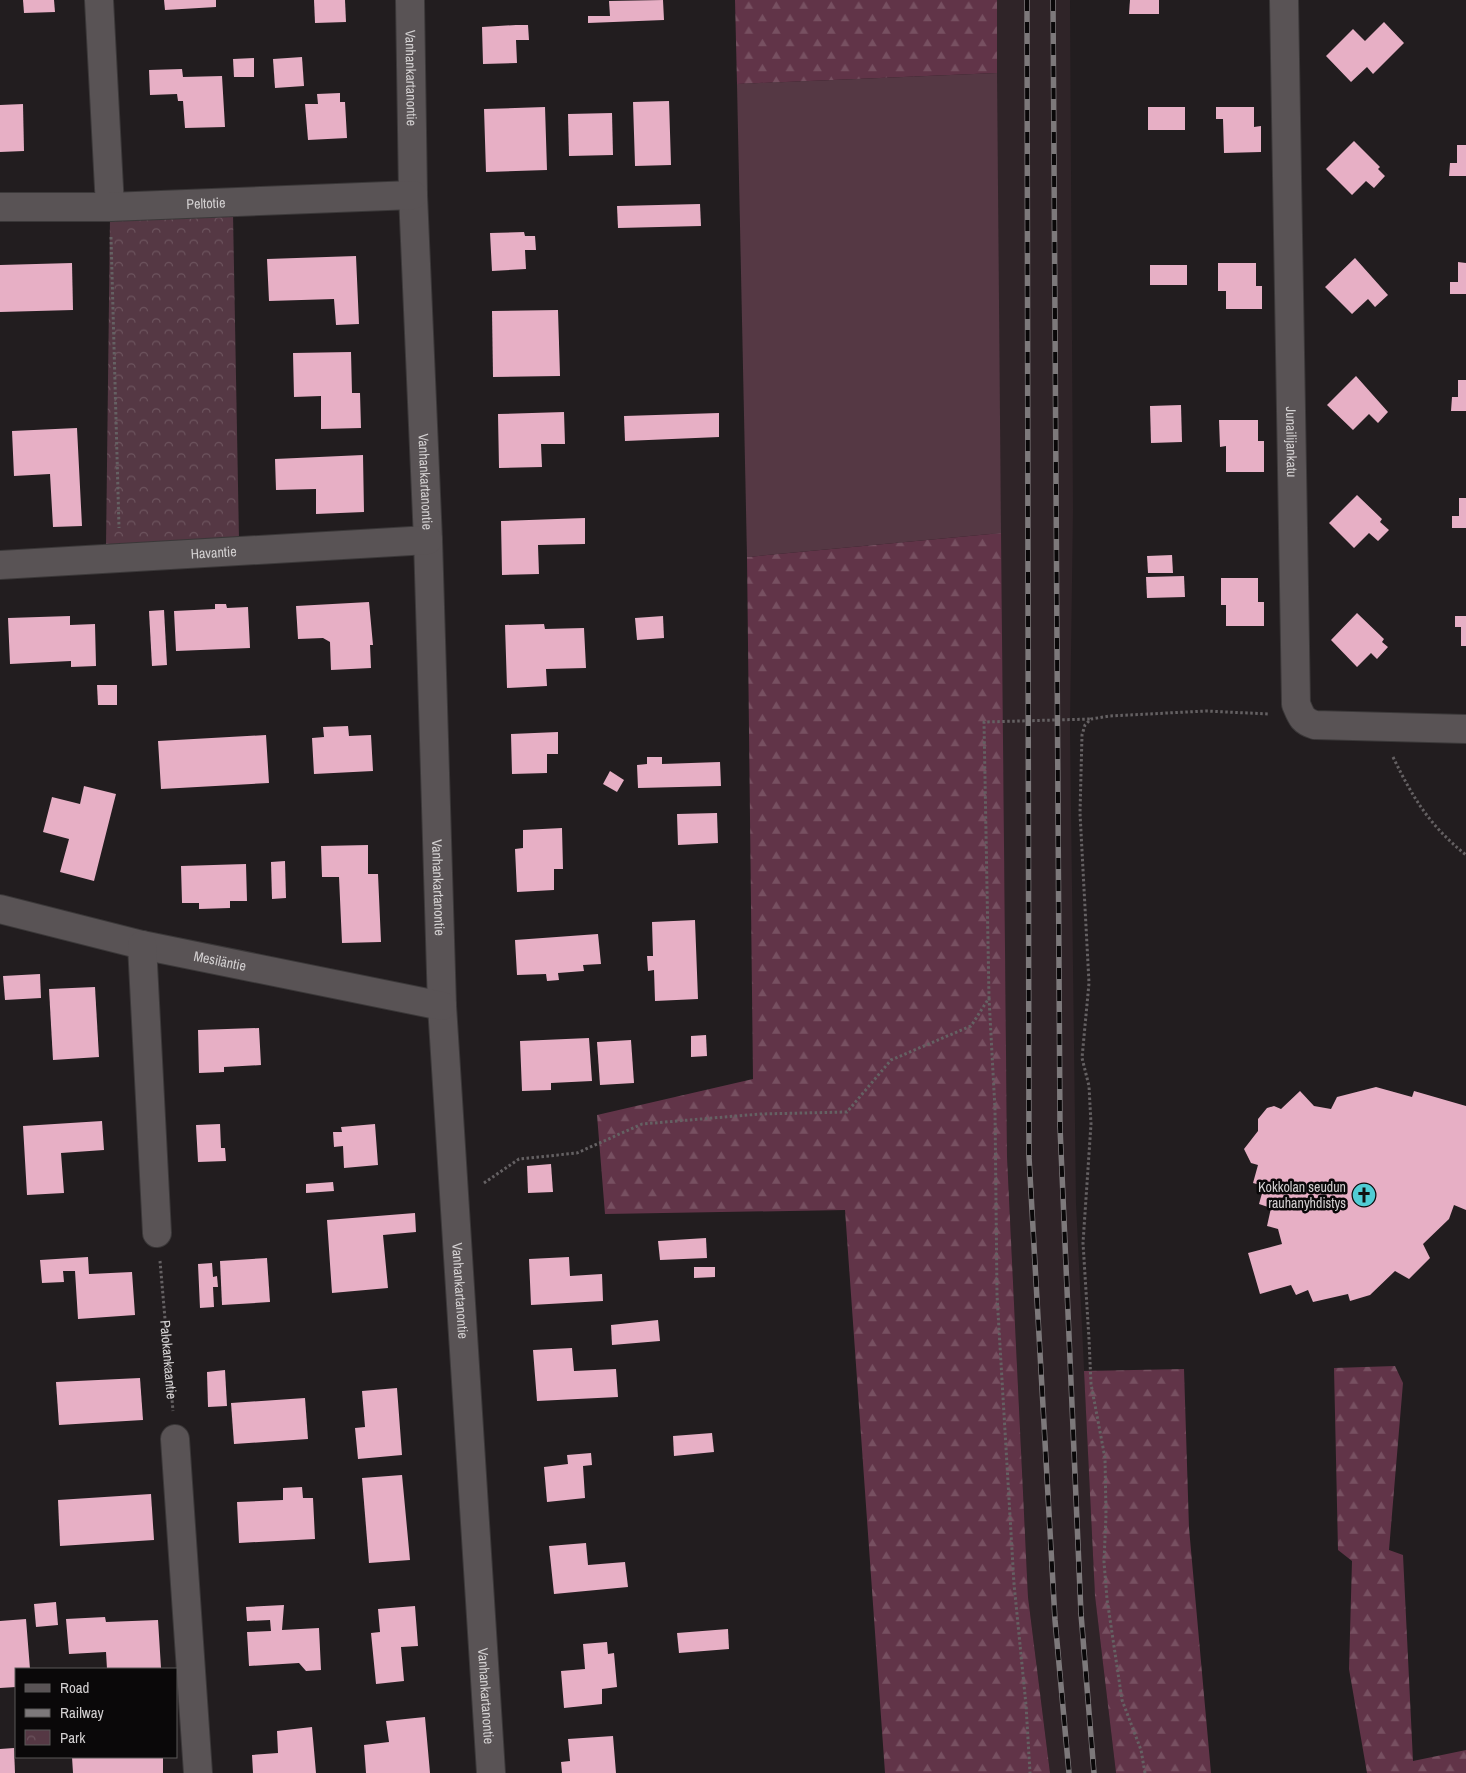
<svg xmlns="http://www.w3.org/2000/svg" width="1466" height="1773" font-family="'Archivo Narrow',sans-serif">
	<defs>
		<pattern id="forest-firs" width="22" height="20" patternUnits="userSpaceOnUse" patternTransform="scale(1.25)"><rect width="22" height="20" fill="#613448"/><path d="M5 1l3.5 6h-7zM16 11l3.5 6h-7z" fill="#775061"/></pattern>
		<pattern id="park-crowns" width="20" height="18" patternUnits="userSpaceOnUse" patternTransform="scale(1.25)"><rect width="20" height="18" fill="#553844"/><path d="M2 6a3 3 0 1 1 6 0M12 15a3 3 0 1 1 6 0" fill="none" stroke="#6d545e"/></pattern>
	</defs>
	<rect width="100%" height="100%" fill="#221d1f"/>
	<path fill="#2f2428" d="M 995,0 L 1070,0 L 1073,510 L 1070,727 L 1076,1203 L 1095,1595 L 1116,1773 L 1050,1773 L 1028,1597 L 1007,1156 Z"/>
	<path fill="#553844" d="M 997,73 L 1001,533 L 747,557 L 737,84 Z"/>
	<g fill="url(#forest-firs)">
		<path d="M 735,0 L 997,0 L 997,73 L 737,84 Z"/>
		<path d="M 1001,533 L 1007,1156 L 1028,1597 L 1050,1773 L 885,1773 L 845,1210 L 605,1214 L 597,1115 L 753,1079 L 747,557 Z"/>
		<path d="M 1395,1366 L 1403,1383 L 1389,1550 L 1403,1555 L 1413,1761 L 1466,1750 L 1466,1773 L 1367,1773 L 1349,1669 L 1352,1561 L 1338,1550 L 1334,1368 Z"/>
		<path d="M 1184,1369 L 1189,1528 L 1211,1773 L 1116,1773 L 1095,1596 L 1084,1371 Z"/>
	</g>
	<path fill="url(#park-crowns)" d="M 233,214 L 239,540 L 106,548 L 110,217 Z"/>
	<g fill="#e7afc5">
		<path d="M 23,0 L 54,0 L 55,12 L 24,13 Z"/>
		<path d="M 164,0 L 216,0 L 216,7 L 165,10 Z"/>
		<path d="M 314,0 L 345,0 L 346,22 L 315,23 Z"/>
		<path d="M 663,0 L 664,20 L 588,23 L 588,16 L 610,16 L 609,1 Z"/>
		<path d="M 1130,0 L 1159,0 L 1159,14 L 1129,14 Z"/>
		<path d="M 1384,22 L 1404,43 L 1373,74 L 1367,67 L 1351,82 L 1326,56 L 1353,29 L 1365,41 Z"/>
		<path d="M 516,25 L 528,25 L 529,40 L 516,40 L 517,63 L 483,64 L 482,27 Z"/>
		<path d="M 302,57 L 304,86 L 275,88 L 273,59 Z"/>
		<path d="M 254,58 L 254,77 L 234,77 L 233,59 Z"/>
		<path d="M 182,69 L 183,77 L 222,76 L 225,127 L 185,128 L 183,101 L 178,101 L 177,94 L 150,95 L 149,70 Z"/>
		<path d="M 340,93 L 340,102 L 345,102 L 347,138 L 308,140 L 305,104 L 318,104 L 317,94 Z"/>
		<path d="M 669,101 L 671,165 L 635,166 L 633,102 Z"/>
		<path d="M 23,104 L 24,151 L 0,152 L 0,105 Z"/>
		<path d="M 545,107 L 547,170 L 486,172 L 484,109 Z"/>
		<rect x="1148" y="107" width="37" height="23"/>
		<path d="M 1216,107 L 1254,107 L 1254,127 L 1261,126 L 1261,152 L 1224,153 L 1223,119 L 1216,119 Z"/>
		<path d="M 612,113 L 613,155 L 569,156 L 568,114 Z"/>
		<path d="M 1354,141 L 1380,167 L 1378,169 L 1385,176 L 1374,188 L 1366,181 L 1352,195 L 1326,169 Z"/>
		<path d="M 1457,145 L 1466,145 L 1466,176 L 1449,176 L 1450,163 L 1457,163 Z"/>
		<path d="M 700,204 L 701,226 L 618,228 L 617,206 Z"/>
		<path d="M 524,232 L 525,236 L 535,236 L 536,250 L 525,250 L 526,269 L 492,271 L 490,233 Z"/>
		<path d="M 356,256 L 359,324 L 336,325 L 334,299 L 269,301 L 267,259 Z"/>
		<path d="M 1355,258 L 1388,295 L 1375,307 L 1368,299 L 1352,314 L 1325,287 Z"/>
		<path d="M 1458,262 L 1466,263 L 1466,294 L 1450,294 L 1450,282 L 1458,282 Z"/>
		<path d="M 72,263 L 73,310 L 0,312 L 0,265 Z"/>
		<path d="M 1218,263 L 1256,263 L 1256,286 L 1262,286 L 1262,309 L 1226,309 L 1226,291 L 1218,291 Z"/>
		<rect x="1150" y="265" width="37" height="20"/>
		<path d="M 558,310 L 560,376 L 493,377 L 492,311 Z"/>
		<path d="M 351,352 L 352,393 L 360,393 L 361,428 L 321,429 L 321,396 L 294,397 L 293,353 Z"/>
		<path d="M 1356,376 L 1388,412 L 1378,423 L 1369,414 L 1353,430 L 1327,405 Z"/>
		<path d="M 1458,380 L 1466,380 L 1466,411 L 1451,411 L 1452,397 L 1458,397 Z"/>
		<path d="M 1181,405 L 1182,442 L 1151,443 L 1150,406 Z"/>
		<path d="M 564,412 L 565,444 L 541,444 L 542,467 L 499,468 L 498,414 Z"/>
		<path d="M 719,413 L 719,437 L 625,441 L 624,416 Z"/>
		<path d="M 1219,420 L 1258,420 L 1258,441 L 1264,441 L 1264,472 L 1226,472 L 1226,446 L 1220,447 Z"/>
		<path d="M 77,428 L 82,526 L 53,527 L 50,474 L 14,476 L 12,431 Z"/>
		<path d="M 363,455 L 364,512 L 316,514 L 316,489 L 276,490 L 275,459 Z"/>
		<path d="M 1357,495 L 1382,519 L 1380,522 L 1389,530 L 1378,541 L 1369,533 L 1354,548 L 1329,523 Z"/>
		<path d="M 1459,498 L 1466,498 L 1466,528 L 1452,528 L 1452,516 L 1459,516 Z"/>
		<path d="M 585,518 L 585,544 L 538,545 L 539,574 L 502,575 L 501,521 Z"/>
		<path d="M 1172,555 L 1173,573 L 1148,573 L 1147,556 Z"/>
		<path d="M 1184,576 L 1185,597 L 1147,598 L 1146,577 Z"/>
		<path d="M 1221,578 L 1258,578 L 1258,602 L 1264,602 L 1264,626 L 1226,626 L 1226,605 L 1221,605 Z"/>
		<path d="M 369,602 L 373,645 L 370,645 L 371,668 L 331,670 L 330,642 L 323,638 L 298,639 L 296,606 Z"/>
		<path d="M 215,604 L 226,604 L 227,608 L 248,607 L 250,648 L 176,651 L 174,611 L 215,609 Z"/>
		<path d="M 164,610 L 167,665 L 152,666 L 149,611 Z"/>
		<path d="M 1357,613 L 1384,639 L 1382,642 L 1388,647 L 1377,659 L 1371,653 L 1357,667 L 1331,640 Z"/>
		<path d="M 70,616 L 70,625 L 95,624 L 96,666 L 71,667 L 71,661 L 10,664 L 8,618 Z"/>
		<path d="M 663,616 L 664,638 L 637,640 L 635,618 Z"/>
		<path d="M 1455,616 L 1466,616 L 1466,646 L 1461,646 L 1461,627 L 1455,627 Z"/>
		<path d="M 544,624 L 545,629 L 584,628 L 586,668 L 546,669 L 547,686 L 507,688 L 505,625 Z"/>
		<path d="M 97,685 L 117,685 L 117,705 L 98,705 Z"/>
		<path d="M 348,726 L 349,736 L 371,735 L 373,771 L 314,774 L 312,738 L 324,737 L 323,727 Z"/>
		<path d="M 558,732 L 558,754 L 547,754 L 547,773 L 512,774 L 511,734 Z"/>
		<path d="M 266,735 L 269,783 L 161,789 L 158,741 Z"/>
		<path d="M 647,757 L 662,757 L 662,764 L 720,762 L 721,786 L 638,788 L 637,765 L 647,764 Z"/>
		<path d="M 610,771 L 624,780 L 617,792 L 603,784 Z"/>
		<path d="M 84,786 L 116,794 L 94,881 L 60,872 L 69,839 L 43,832 L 52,797 L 80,804 Z"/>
		<path d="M 717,813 L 718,843 L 678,845 L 677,814 Z"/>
		<path d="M 562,828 L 563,869 L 554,869 L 554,890 L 517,892 L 515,849 L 523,848 L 523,830 Z"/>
		<path d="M 368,845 L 368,874 L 378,874 L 381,942 L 342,943 L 339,877 L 322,877 L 321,846 Z"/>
		<path d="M 285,861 L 286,898 L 272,899 L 271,862 Z"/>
		<path d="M 246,864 L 247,901 L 230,901 L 230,908 L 199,909 L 199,903 L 182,903 L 181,866 Z"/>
		<path d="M 695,920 L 698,999 L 655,1001 L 654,970 L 648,971 L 647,956 L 653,956 L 652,922 Z"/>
		<path d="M 598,934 L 601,964 L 583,965 L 584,971 L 558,973 L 559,980 L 547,981 L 546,974 L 517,975 L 515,940 Z"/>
		<path d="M 40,974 L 41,998 L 5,1000 L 3,976 Z"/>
		<path d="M 95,987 L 99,1057 L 53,1060 L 49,989 Z"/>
		<path d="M 259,1028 L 261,1065 L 224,1067 L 224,1072 L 199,1073 L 198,1030 Z"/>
		<path d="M 706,1035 L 707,1056 L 691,1057 L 691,1036 Z"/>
		<path d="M 589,1038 L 592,1081 L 551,1083 L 551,1090 L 522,1091 L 520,1041 Z"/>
		<path d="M 631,1040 L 634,1083 L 600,1085 L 597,1042 Z"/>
		<path d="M 1376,1087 L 1412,1097 L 1414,1091 L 1466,1106 L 1466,1210 L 1454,1205 L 1449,1219 L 1423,1244 L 1430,1258 L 1409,1279 L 1395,1271 L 1370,1295 L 1350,1301 L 1348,1294 L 1313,1302 L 1308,1290 L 1296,1295 L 1291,1285 L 1260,1294 L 1248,1253 L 1282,1244 L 1278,1229 L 1267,1226 L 1271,1208 L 1259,1204 L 1264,1186 L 1253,1183 L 1258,1165 L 1251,1163 L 1244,1149 L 1258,1131 L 1258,1119 L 1267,1108 L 1274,1106 L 1281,1109 L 1300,1091 L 1314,1106 L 1331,1109 L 1337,1097 Z"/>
		<path d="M 102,1121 L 104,1150 L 61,1153 L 64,1193 L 27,1195 L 23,1126 Z"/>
		<path d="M 220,1124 L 221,1148 L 225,1148 L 226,1161 L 198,1162 L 196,1125 Z"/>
		<path d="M 375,1124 L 378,1165 L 344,1168 L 343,1146 L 334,1147 L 333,1132 L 342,1132 L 341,1127 Z"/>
		<path d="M 551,1164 L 553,1192 L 528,1193 L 527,1166 Z"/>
		<path d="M 333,1182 L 334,1191 L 306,1193 L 306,1184 Z"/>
		<path d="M 415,1213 L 416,1232 L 383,1235 L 388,1288 L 332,1293 L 327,1220 Z"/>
		<path d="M 706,1238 L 707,1258 L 660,1260 L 658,1241 Z"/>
		<path d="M 88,1257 L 89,1274 L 132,1272 L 135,1315 L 78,1319 L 75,1271 L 63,1271 L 64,1282 L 42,1283 L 40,1260 Z"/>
		<path d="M 569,1257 L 570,1276 L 602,1274 L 603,1301 L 531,1305 L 529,1259 Z"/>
		<path d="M 267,1258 L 270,1302 L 222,1305 L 220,1261 Z"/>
		<path d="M 212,1263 L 213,1277 L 217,1276 L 218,1287 L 213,1287 L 214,1307 L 200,1308 L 198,1264 Z"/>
		<path d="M 694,1267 L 715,1267 L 715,1277 L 694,1278 Z"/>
		<path d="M 658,1320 L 660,1341 L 612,1345 L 611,1325 Z"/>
		<path d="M 572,1348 L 574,1371 L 616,1369 L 618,1397 L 537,1401 L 533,1350 Z"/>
		<path d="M 225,1370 L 227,1406 L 208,1407 L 207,1372 Z"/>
		<path d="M 140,1378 L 143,1420 L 59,1425 L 56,1382 Z"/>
		<path d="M 397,1388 L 402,1455 L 358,1459 L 355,1428 L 365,1427 L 362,1391 Z"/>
		<path d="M 305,1398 L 308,1439 L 234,1444 L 231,1403 Z"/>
		<path d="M 712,1433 L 714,1452 L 674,1456 L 673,1436 Z"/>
		<path d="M 591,1453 L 592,1465 L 583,1466 L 585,1498 L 547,1502 L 544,1467 L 568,1464 L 567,1455 Z"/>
		<path d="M 402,1475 L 410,1560 L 369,1563 L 362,1478 Z"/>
		<path d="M 302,1487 L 303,1498 L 313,1498 L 315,1539 L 239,1543 L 237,1502 L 283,1500 L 283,1488 Z"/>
		<path d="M 151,1494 L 154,1540 L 60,1546 L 58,1500 Z"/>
		<path d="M 586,1543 L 588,1565 L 625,1562 L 628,1587 L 554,1594 L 549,1546 Z"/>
		<path d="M 56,1602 L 58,1625 L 36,1627 L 34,1604 Z"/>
		<path d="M 284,1605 L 282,1630 L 319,1628 L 321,1670 L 306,1671 L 299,1663 L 249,1666 L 247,1632 L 271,1631 L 270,1620 L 247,1621 L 246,1607 Z"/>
		<path d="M 415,1606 L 418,1646 L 401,1647 L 404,1681 L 376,1684 L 371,1633 L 380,1632 L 378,1609 Z"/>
		<path d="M 105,1617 L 106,1622 L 158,1620 L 161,1668 L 107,1669 L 106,1652 L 69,1654 L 66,1619 Z"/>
		<path d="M 26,1619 L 30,1669 L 16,1669 L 16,1687 L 0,1688 L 0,1621 Z"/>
		<path d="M 728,1629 L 729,1649 L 679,1653 L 677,1633 Z"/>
		<path d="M 607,1642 L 608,1654 L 614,1653 L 617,1687 L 602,1689 L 602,1704 L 564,1708 L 561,1671 L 585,1669 L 583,1644 Z"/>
		<path d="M 425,1717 L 430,1773 L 366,1773 L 364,1745 L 389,1742 L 386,1721 Z"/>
		<path d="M 312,1727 L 316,1773 L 253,1773 L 252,1755 L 278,1753 L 277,1731 Z"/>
		<path d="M 613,1736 L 616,1773 L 562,1773 L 561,1762 L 570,1761 L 568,1739 Z"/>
		<path d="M 14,1748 L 15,1773 L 0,1773 L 0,1749 Z"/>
		<path d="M 72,1757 L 163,1757 L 163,1773 L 73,1773 Z"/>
	</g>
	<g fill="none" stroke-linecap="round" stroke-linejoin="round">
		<g stroke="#3b3839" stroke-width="30">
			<g id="minor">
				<path d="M 99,0 L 110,207"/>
				<path id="s2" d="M 410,0 L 413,195 L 428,540 L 442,1006 L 491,1773"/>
				<path id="s3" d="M 1284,0 L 1296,704 C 1301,716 1302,721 1315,725 L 1466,729"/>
				<path id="s4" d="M 0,207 L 110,207 L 413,195"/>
				<path id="s5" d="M 0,565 L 428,540"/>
				<path id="s6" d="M 0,909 L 142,945 L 442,1006"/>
				<path d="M 142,945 L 157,1233"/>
				<path d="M 175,1439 L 198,1773"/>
			</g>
		</g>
		<g stroke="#656163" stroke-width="3" stroke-dasharray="2.5 2.5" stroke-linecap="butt">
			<path d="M 111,237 L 119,528"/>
			<path d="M 1393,757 C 1413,798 1429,825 1466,855"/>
			<path d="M 989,998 L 995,1109 L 997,1295 L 1014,1584 L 1026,1705 L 1030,1773"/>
			<path d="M 484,1183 L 519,1159 L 577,1153 L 642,1124 L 760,1114 L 847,1112 L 891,1060 L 971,1026 L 989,998 L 984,722 L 1091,719"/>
			<path id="s1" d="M 160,1261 L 173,1411"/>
			<path d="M 1145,1773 L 1141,1750 L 1122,1700 L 1107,1599 L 1104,1562 L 1106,1515 L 1105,1458 L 1091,1384 L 1089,1339 L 1083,1243 L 1091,1124 L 1089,1086 L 1082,1058 L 1089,983 L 1080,813 L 1082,735 L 1085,725 L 1091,719 L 1110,716 L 1206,711 L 1269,714"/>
		</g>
		<use href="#minor" stroke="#595355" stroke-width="28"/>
		<g stroke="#7d797b" stroke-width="5.5">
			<g id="rail">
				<path d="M 1027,0 L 1029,1157 L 1055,1620 L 1069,1773"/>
				<path d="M 1053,0 L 1060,1127 L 1081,1614 L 1094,1773"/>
			</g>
		</g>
		<use href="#rail" stroke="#0a0809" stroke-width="4" stroke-dasharray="11" stroke-linecap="butt"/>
	</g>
	<defs>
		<g id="church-disc" transform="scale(1.25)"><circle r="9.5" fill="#51ccd4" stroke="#0a0809"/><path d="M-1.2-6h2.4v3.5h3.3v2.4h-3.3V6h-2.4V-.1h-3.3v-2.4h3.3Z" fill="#111"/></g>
	</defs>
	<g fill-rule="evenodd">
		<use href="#church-disc" x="1364" y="1195"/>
	</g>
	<g text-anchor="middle" stroke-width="5" stroke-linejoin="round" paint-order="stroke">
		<g font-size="14" fill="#d3d0d1" stroke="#0a0809">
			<text dy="5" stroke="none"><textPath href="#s2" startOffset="78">Vanhankartanontie</textPath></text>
			<text dy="5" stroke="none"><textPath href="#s4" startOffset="206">Peltotie</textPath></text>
			<text dy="5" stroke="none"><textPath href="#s3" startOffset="442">Junailijankatu</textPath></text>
			<text dy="5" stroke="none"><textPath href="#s2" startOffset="482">Vanhankartanontie</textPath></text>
			<text dy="5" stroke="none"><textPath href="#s5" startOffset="214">Havantie</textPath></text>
			<text dy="5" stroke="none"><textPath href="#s2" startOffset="888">Vanhankartanontie</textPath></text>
			<text dy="5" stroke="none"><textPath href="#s6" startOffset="226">Mesiläntie</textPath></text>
			<text dy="5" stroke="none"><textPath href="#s2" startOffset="1292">Vanhankartanontie</textPath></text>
			<text dy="5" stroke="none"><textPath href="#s1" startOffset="99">Palokankaantie</textPath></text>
			<text dy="5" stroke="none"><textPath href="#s2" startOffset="1698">Vanhankartanontie</textPath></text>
		</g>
		<g font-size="14" fill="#d3d0d1" stroke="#0a0809" text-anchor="end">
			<text x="1346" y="1192">Kokkolan seudun<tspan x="1346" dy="16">rauhanyhdistys</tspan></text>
		</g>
	</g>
	<rect x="15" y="1668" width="162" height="90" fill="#0a0809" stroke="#5a5859"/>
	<rect x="25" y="1684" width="25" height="8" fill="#595355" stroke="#5a5859"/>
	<text x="60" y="1693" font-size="15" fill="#d3d0d1">Road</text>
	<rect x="25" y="1709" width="25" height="8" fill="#7d797b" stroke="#5a5859"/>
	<text x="60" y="1718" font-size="15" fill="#d3d0d1">Railway</text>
	<rect x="25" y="1730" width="25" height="15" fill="url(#park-crowns)" stroke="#5a5859"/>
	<text x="60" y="1743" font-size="15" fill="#d3d0d1">Park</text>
</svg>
